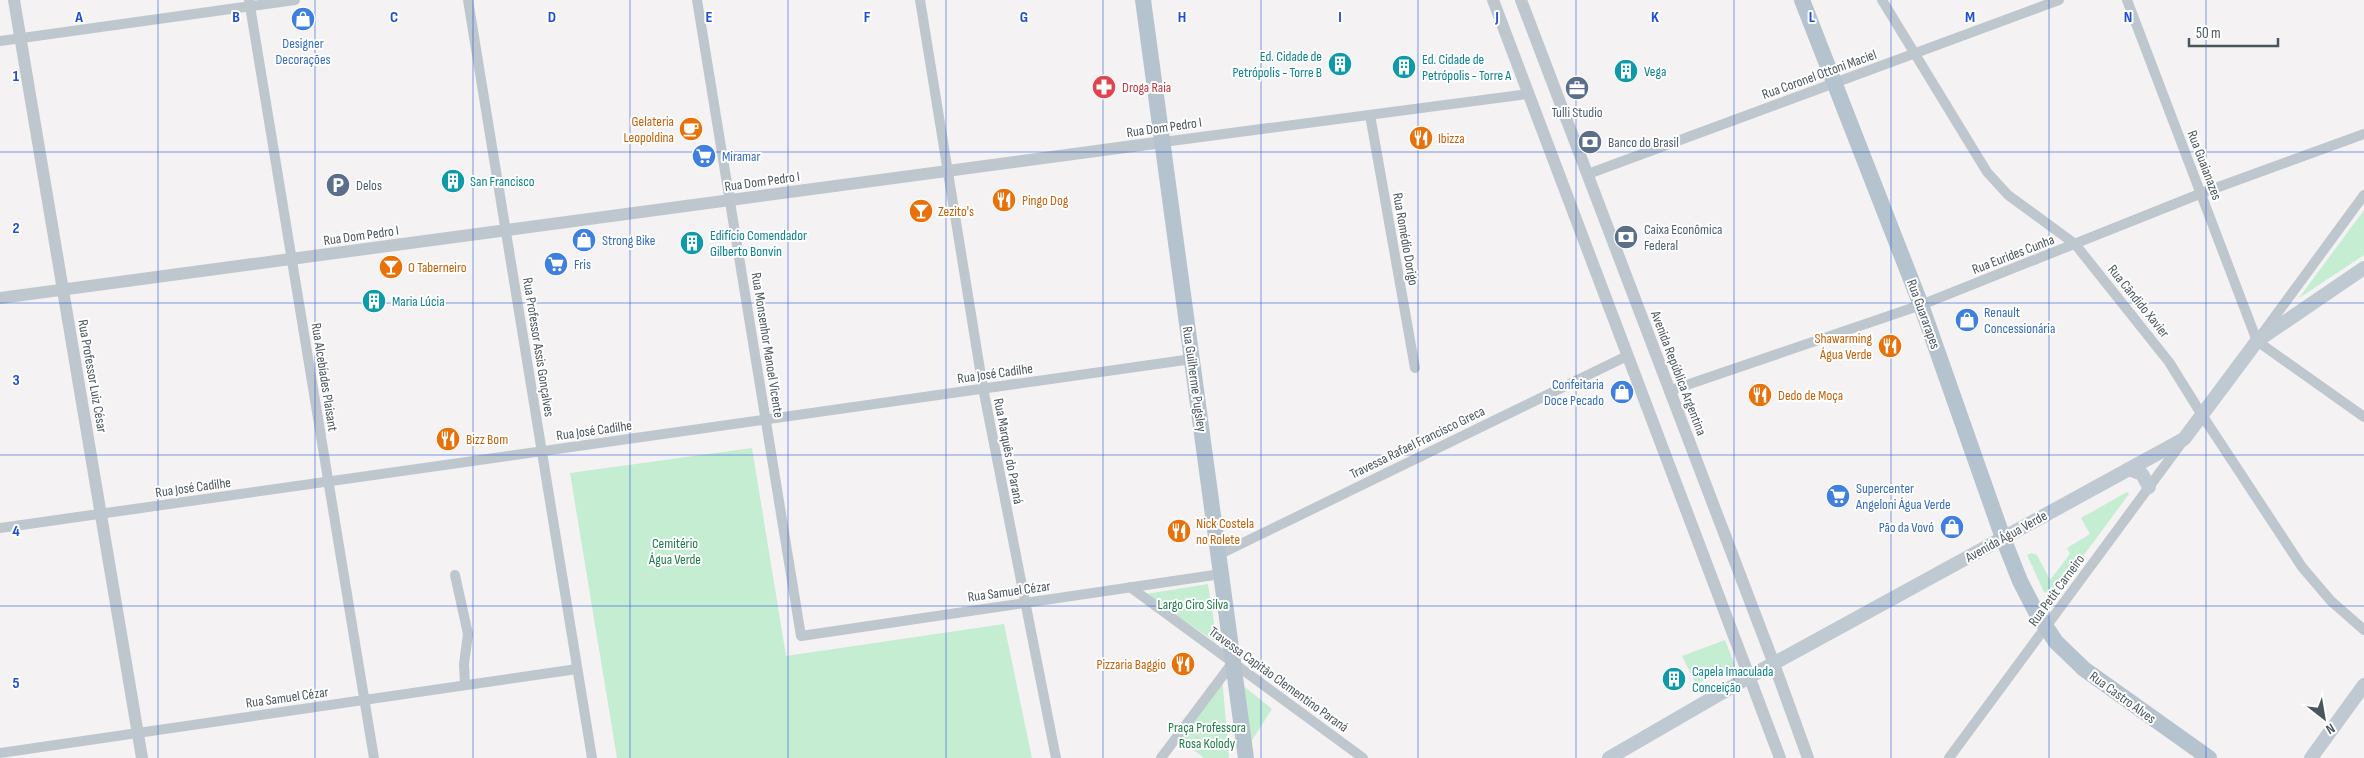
<svg xmlns="http://www.w3.org/2000/svg" width="2364" height="758" font-family="'Sofia Sans Condensed',sans-serif">
	<rect width="100%" height="100%" fill="#f4f2f2"/>
	<g fill="#c4edd2">
		<path d="M 2364,210 L 2364,255 L 2299,298 Z"/>
		<path d="M 752,448 L 786,656 L 1004,624 L 1032,758 L 617,758 L 570,473 Z"/>
		<path d="M 2127,492 L 2129,494 L 2055,594 L 2044,592 L 2027,555 L 2031,553 L 2037,555 L 2050,580 L 2070,554 L 2067,548 L 2090,534 L 2081,518 Z"/>
		<path d="M 1208,584 L 1217,643 L 1146,594 Z"/>
		<path d="M 1725,640 L 1735,666 L 1696,684 L 1682,656 Z"/>
		<path d="M 1222,677 L 1229,758 L 1204,758 L 1179,739 Z"/>
		<path d="M 1241,684 L 1272,709 L 1249,745 Z"/>
	</g>
	<g fill="none" stroke-linecap="round" stroke-linejoin="round">
		<g stroke="#bec7cd" stroke-width="10">
			<path d="M 249,0 L 374,758"/>
			<path d="M 468,0 L 592,758"/>
			<path d="M 697,0 L 801,636 L 1221,574"/>
			<path d="M 920,0 L 983,388 L 1056,758"/>
			<path d="M 1882,0 L 1987,172 L 2008,195 L 2075,244 L 2169,362 L 2202,415 L 2302,567 L 2331,601 L 2364,630"/>
			<path d="M 2127,0 L 2257,341"/>
			<path d="M 0,41 L 295,0"/>
			<path d="M 1370,115 L 1415,368"/>
			<path d="M 1163,142 L 1528,94"/>
			<path d="M 1588,174 L 2059,0"/>
			<path d="M 2262,334 L 2364,195"/>
			<path d="M 2257,341 L 2364,417"/>
			<path d="M 1669,391 L 1921,305 L 2202,193 L 2364,134"/>
			<path d="M 0,528 L 1192,359"/>
			<path d="M 1218,555 L 1627,356"/>
			<path d="M 455,575 L 468,634 L 464,664 L 465,685"/>
			<path d="M 1130,587 L 1363,758"/>
			<path d="M 0,753 L 577,669"/>
			<path d="M 1161,758 L 1233,662"/>
			<path d="M 1949,758 L 2183,441"/>
		</g>
		<g stroke="#bec7cd" stroke-width="12">
			<path d="M 14,0 L 142,758"/>
			<path d="M 1493,0 L 1780,758"/>
			<path d="M 1521,0 L 1774,664 L 1808,758"/>
			<path d="M 0,298 L 1163,142"/>
		</g>
		<g stroke="#bfc9d2" stroke-width="14">
			<path d="M 2129,469 L 2142,474 L 2149,487"/>
			<path d="M 1609,758 L 1749,677 L 2184,439 L 2257,341 L 2364,268"/>
			<path d="M 2311,758 L 2364,685"/>
		</g>
		<g stroke="#b4c3ce" stroke-width="16">
			<path d="M 1143,0 L 1246,758"/>
			<path d="M 1802,0 L 1921,305 L 2003,538 L 2020,581 L 2036,612 L 2056,642 L 2084,669 L 2209,758"/>
		</g>
	</g>
	<path fill="none" stroke="#1d4ed8" stroke-width="1" stroke-opacity="0.55" d="M 158,0 L 158,758M 315,0 L 315,758M 473,0 L 473,758M 630,0 L 630,758M 788,0 L 788,758M 946,0 L 946,758M 1103,0 L 1103,758M 1261,0 L 1261,758M 1418,0 L 1418,758M 1576,0 L 1576,758M 1734,0 L 1734,758M 1891,0 L 1891,758M 2049,0 L 2049,758M 2206,0 L 2206,758M 0,152 L 2364,152M 0,303 L 2364,303M 0,455 L 2364,455M 0,606 L 2364,606"/>
	<defs>
		<g id="shop-disc" transform="scale(1.25)"><circle r="9.5" fill="#3f7fe0" stroke="#fff"/><path d="M-5-2.5h2.3a2.7 3.5 0 0 1 5.4 0H5L5.5 6h-11ZM-1.5-2.5h3a1.5 2.3 0 0 0-3 0Z" fill="#fff"/></g>
		<g id="building-disc" transform="scale(1.25)"><circle r="9.5" fill="#0f9aa8" stroke="#fff"/><path d="M-4-6H4V6H1V3H-1V6H-4ZM-2.5-4.3h1.7v1.8h-1.7ZM.8-4.3h1.7v1.8H.8ZM-2.5-1h1.7V.8h-1.7ZM.8-1h1.7V.8H.8Z" fill="#fff"/></g>
		<g id="pharmacy-disc" transform="scale(1.25)"><circle r="9.5" fill="#e0444e" stroke="#fff"/><path d="M-2-6h4v4h4v4h-4v4h-4v-4h-4v-4h4Z" fill="#fff"/></g>
		<g id="office-disc" transform="scale(1.25)"><circle r="9.5" fill="#5c6f8a" stroke="#fff"/><path d="M-6-3h4V-5.5h4V-3h4V5H-6ZM-1-4.5V-3h2v-1.5ZM-6 0V1H6V0Z" fill="#fff"/></g>
		<g id="cafe-disc" transform="scale(1.25)"><circle r="9.5" fill="#e8710a" stroke="#fff"/><path d="M-5.5-4.5H6V0H3Q3 3.5 0 3.5H-2.5Q-5.5 3.5-5.5 0ZM3-3.2v2h1.7v-2ZM-6 4.5H4V6H-6Z" fill="#fff"/></g>
		<g id="restaurant-disc" transform="scale(1.25)"><circle r="9.5" fill="#e8710a" stroke="#fff"/><path d="M-5-6h1v4h1v-4h1v4h1v-4h1v5L-1.5 .5V6h-2V.5L-5-1ZM5-6V6H3V1.5H1.5Q1.5-4 5-6Z" fill="#fff"/></g>
		<g id="bank-disc" transform="scale(1.25)"><circle r="9.5" fill="#5c6f8a" stroke="#fff"/><path d="M-6-4H6V4H-6ZM0-2.3a2.3 2.3 0 1 0 0 4.6a2.3 2.3 0 1 0 0-4.6Z" fill="#fff"/></g>
		<g id="supermarket-disc" transform="scale(1.25)"><circle r="9.5" fill="#3f7fe0" stroke="#fff"/><path d="M-6-5.5h2.5l.6 2H6L4.5 2H-2.5L-4.4-4H-6ZM-1.5 3.2a1.3 1.3 0 1 0 .1 0ZM3 3.2a1.3 1.3 0 1 0 .1 0Z" fill="#fff"/></g>
		<g id="parking-disc" transform="scale(1.25)"><circle r="9.5" fill="#5c6f8a" stroke="#fff"/><path d="M-3.5-5.5H1a3.5 3.5 0 0 1 0 7H-1V5.5H-3.5ZM-1-3.4V-.6H.8a1.4 1.4 0 0 0 0-2.8Z" fill="#fff"/></g>
		<g id="bar-disc" transform="scale(1.25)"><circle r="9.5" fill="#e8710a" stroke="#fff"/><path d="M-6-5H6L.8 .8V4.5H3.5V6h-7V4.5H-.8V.8Z" fill="#fff"/></g>
	</defs>
	<g fill-rule="evenodd">
		<use href="#shop-disc" x="303" y="19"/>
		<use href="#building-disc" x="1340" y="64"/>
		<use href="#building-disc" x="1404" y="67"/>
		<use href="#building-disc" x="1626" y="71"/>
		<use href="#pharmacy-disc" x="1104" y="87"/>
		<use href="#office-disc" x="1577" y="88"/>
		<use href="#cafe-disc" x="691" y="129"/>
		<use href="#restaurant-disc" x="1421" y="138"/>
		<use href="#bank-disc" x="1590" y="142"/>
		<use href="#supermarket-disc" x="704" y="156"/>
		<use href="#building-disc" x="453" y="181"/>
		<use href="#parking-disc" x="338" y="185"/>
		<use href="#restaurant-disc" x="1004" y="200"/>
		<use href="#bar-disc" x="921" y="211"/>
		<use href="#bank-disc" x="1626" y="237"/>
		<use href="#shop-disc" x="584" y="240"/>
		<use href="#building-disc" x="692" y="243"/>
		<use href="#supermarket-disc" x="556" y="264"/>
		<use href="#bar-disc" x="391" y="267"/>
		<use href="#building-disc" x="374" y="301"/>
		<use href="#shop-disc" x="1967" y="320"/>
		<use href="#restaurant-disc" x="1890" y="346"/>
		<use href="#shop-disc" x="1622" y="392"/>
		<use href="#restaurant-disc" x="1760" y="395"/>
		<use href="#restaurant-disc" x="448" y="439"/>
		<use href="#supermarket-disc" x="1838" y="496"/>
		<use href="#shop-disc" x="1952" y="527"/>
		<use href="#restaurant-disc" x="1179" y="531"/>
		<use href="#restaurant-disc" x="1183" y="664"/>
		<use href="#building-disc" x="1674" y="679"/>
	</g>
	<g text-anchor="middle" stroke-width="4" stroke-linejoin="round" paint-order="stroke">
		<g font-size="14" fill="#366cbe" stroke="#fff" text-anchor="start">
			<text x="303" y="48" text-anchor="middle">Designer<tspan x="303" dy="16">Decorações</tspan></text>
			<text x="722" y="161">Miramar</text>
			<text x="602" y="245">Strong Bike</text>
			<text x="574" y="269">Fris</text>
			<text x="1984" y="317">Renault<tspan x="1984" dy="16">Concessionária</tspan></text>
			<text x="1604" y="389" text-anchor="end">Confeitaria<tspan x="1604" dy="16">Doce Pecado</tspan></text>
			<text x="1856" y="493">Supercenter<tspan x="1856" dy="16">Angeloni Água Verde</tspan></text>
			<text x="1934" y="532" text-anchor="end">Pão da Vovó</text>
		</g>
		<g font-size="14" fill="#0d838f" stroke="#fff" text-anchor="start">
			<text x="1322" y="61" text-anchor="end">Ed. Cidade de<tspan x="1322" dy="16">Petrópolis - Torre B</tspan></text>
			<text x="1422" y="64">Ed. Cidade de<tspan x="1422" dy="16">Petrópolis - Torre A</tspan></text>
			<text x="1644" y="76">Vega</text>
			<text x="470" y="186">San Francisco</text>
			<text x="710" y="240">Edifício Comendador<tspan x="710" dy="16">Gilberto Bonvin</tspan></text>
			<text x="392" y="306">Maria Lúcia</text>
			<text x="1692" y="676">Capela Imaculada<tspan x="1692" dy="16">Conceição</tspan></text>
		</g>
		<g font-size="14" fill="#4a565e" stroke="#fff">
			<text transform="translate(1819 74) rotate(-20)" y="5">Rua Coronel Ottoni Maciel</text>
			<text transform="translate(1164 127) rotate(-8)" y="5">Rua Dom Pedro I</text>
			<text transform="translate(2205 165) rotate(69)" y="5">Rua Guaianazes</text>
			<text transform="translate(762 181) rotate(-8)" y="5">Rua Dom Pedro I</text>
			<text transform="translate(361 235) rotate(-8)" y="5">Rua Dom Pedro I</text>
			<text transform="translate(1406 239) rotate(80)" y="5">Rua Romédio Dorigo</text>
			<text transform="translate(2013 254) rotate(-21)" y="5">Rua Eurides Cunha</text>
			<text transform="translate(2139 301) rotate(51)" y="5">Rua Cândido Xavier</text>
			<text transform="translate(1924 314) rotate(70)" y="5">Rua Guararapes</text>
			<text transform="translate(768 345) rotate(81)" y="5">Rua Monsenhor Manoel Vicente</text>
			<text transform="translate(539 347) rotate(81)" y="5">Rua Professor Assis Gonçalves</text>
			<text transform="translate(995 373) rotate(-8)" y="5">Rua José Cadilhe</text>
			<text transform="translate(1679 373) rotate(69)" y="5">Avenida República Argentina</text>
			<text transform="translate(93 376) rotate(80)" y="5">Rua Professor Luiz César</text>
			<text transform="translate(325 377) rotate(81)" y="5">Rua Alcebíades Plaisant</text>
			<text transform="translate(1195 379) rotate(82)" y="5">Rua Guilherme Pugsley</text>
			<text transform="translate(594 430) rotate(-8)" y="5">Rua José Cadilhe</text>
			<text transform="translate(1417 442) rotate(-26)" y="5">Travessa Rafael Francisco Greca</text>
			<text transform="translate(1009 451) rotate(79)" y="5">Rua Marquês do Paraná</text>
			<text transform="translate(193 487) rotate(-8)" y="5">Rua José Cadilhe</text>
			<text transform="translate(2006 536) rotate(-29)" y="5">Avenida Água Verde</text>
			<text transform="translate(2056 590) rotate(-54)" y="5">Rua Petit Carneiro</text>
			<text transform="translate(1009 591) rotate(-8)" y="5">Rua Samuel Cézar</text>
			<text transform="translate(1279 679) rotate(36)" y="5">Travessa Capitão Clementino Paraná</text>
			<text transform="translate(287 697) rotate(-8)" y="5">Rua Samuel Cézar</text>
			<text transform="translate(2123 697) rotate(36)" y="5">Rua Castro Alves</text>
		</g>
		<g font-size="14" fill="#be3a42" stroke="#fff" text-anchor="start">
			<text x="1122" y="92">Droga Raia</text>
		</g>
		<g font-size="14" fill="#4e5e75" stroke="#fff" text-anchor="start">
			<text x="1577" y="117" text-anchor="middle">Tulli Studio</text>
			<text x="1608" y="147">Banco do Brasil</text>
			<text x="356" y="190">Delos</text>
			<text x="1644" y="234">Caixa Econômica<tspan x="1644" dy="16">Federal</tspan></text>
		</g>
		<g font-size="14" fill="#c56008" stroke="#fff" text-anchor="start">
			<text x="674" y="126" text-anchor="end">Gelateria<tspan x="674" dy="16">Leopoldina</tspan></text>
			<text x="1438" y="143">Ibizza</text>
			<text x="1022" y="205">Pingo Dog</text>
			<text x="938" y="216">Zezito's</text>
			<text x="408" y="272">O Taberneiro</text>
			<text x="1872" y="343" text-anchor="end">Shawarming<tspan x="1872" dy="16">Água Verde</tspan></text>
			<text x="1778" y="400">Dedo de Moça</text>
			<text x="466" y="444">Bizz Bom</text>
			<text x="1196" y="528">Nick Costela<tspan x="1196" dy="16">no Rolete</tspan></text>
			<text x="1166" y="669" text-anchor="end">Pizzaria Baggio</text>
		</g>
		<g font-size="14" fill="#1e7c47" stroke="#fff">
			<text x="675" y="548">Cemitério<tspan x="675" dy="16">Água Verde</tspan></text>
			<text x="1193" y="609">Largo Ciro Silva</text>
			<text x="1207" y="732">Praça Professora<tspan x="1207" dy="16">Rosa Kolody</tspan></text>
		</g>
	</g>
	<g font-size="16" text-anchor="middle" font-weight="bold" fill="#1d4ed8" stroke="#fff" stroke-width="4" stroke-linejoin="round" paint-order="stroke">
		<text x="79" y="22">A</text>
		<text x="236" y="22">B</text>
		<text x="394" y="22">C</text>
		<text x="552" y="22">D</text>
		<text x="709" y="22">E</text>
		<text x="867" y="22">F</text>
		<text x="1024" y="22">G</text>
		<text x="1182" y="22">H</text>
		<text x="1340" y="22">I</text>
		<text x="1497" y="22">J</text>
		<text x="1655" y="22">K</text>
		<text x="1812" y="22">L</text>
		<text x="1970" y="22">M</text>
		<text x="2128" y="22">N</text>
		<text x="16" y="81">1</text>
		<text x="16" y="233">2</text>
		<text x="16" y="385">3</text>
		<text x="16" y="536">4</text>
		<text x="16" y="688">5</text>
	</g>
	<g transform="translate(2324 718) rotate(149)" stroke="#ffffff" stroke-width="4" paint-order="stroke">
	<path d="M0-4L9 19L0 12L-9 19Z" fill="#4a565e"/>
	<text y="-8" font-size="14" font-weight="bold" text-anchor="middle" fill="#4a565e">N</text>
	</g>
	<path d="M2189 38v8h89v-8" fill="none" stroke="#4a565e" stroke-width="2.5"/>
	<text x="2196" y="38" font-size="15" fill="#4a565e" stroke="#ffffff" stroke-width="4" paint-order="stroke">50 m</text>
</svg>
